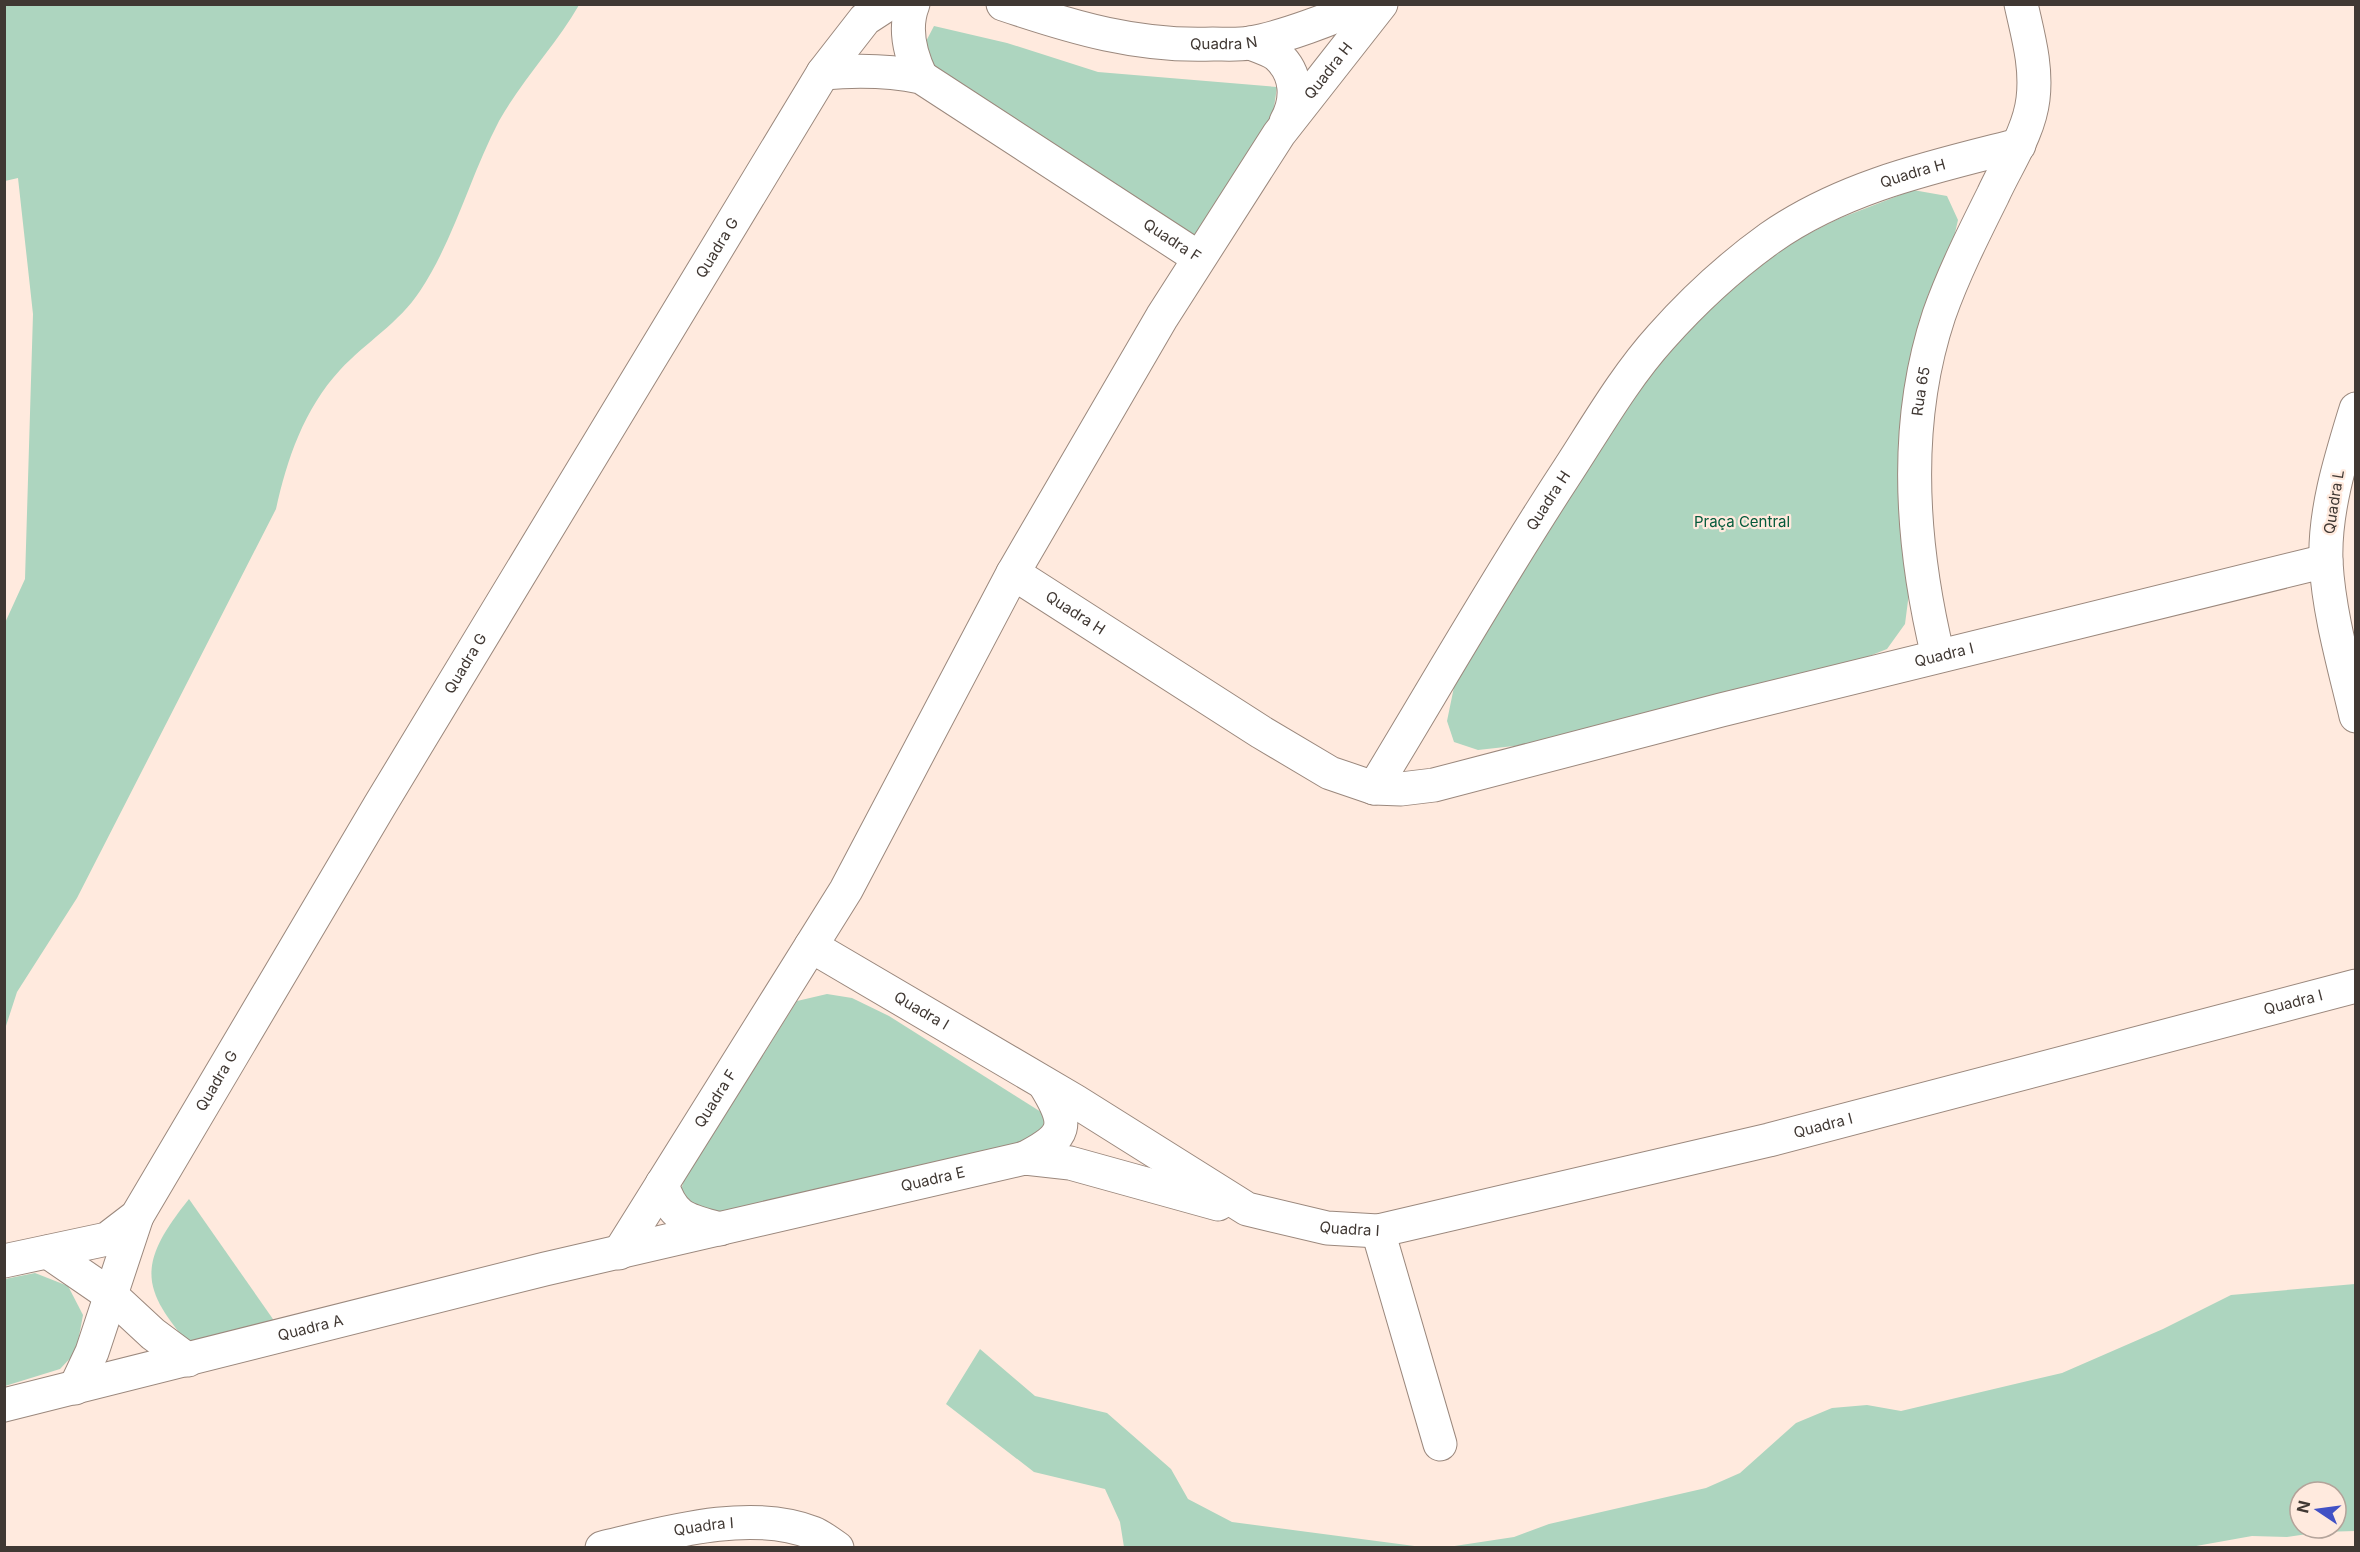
<svg xmlns="http://www.w3.org/2000/svg" width="2360" height="1552" font-family="Inter,sans-serif">
	<rect width="100%" height="100%" fill="#ffeade"/>
	<g fill="#add5bf" fill-rule="evenodd">
		<path d="M 5,4 L 579,5 C 556,45 522,80 499,121 C 470,176 455,238 420,291 C 399,323 366,342 340,370 C 304,409 287,459 276,509 L 77,898 L 17,992 L 5,1029 L 4,625 L 25,579 L 33,314 L 18,178 L 5,181 Z"/>
		<path d="M 934,26 L 1007,43 L 1098,72 L 1277,87 L 1272,121 L 1196,242 L 935,73 L 922,49 Z"/>
		<path d="M 1913,190 L 1947,196 L 1958,220 L 1952,246 L 1928,295 L 1909,364 L 1901,432 L 1909,593 L 1905,624 L 1887,649 L 1852,663 L 1523,745 L 1478,750 L 1454,742 L 1447,721 L 1454,687 L 1511,581 L 1654,361 L 1719,300 L 1788,244 L 1838,219 Z"/>
		<path d="M 827,994 L 852,998 L 889,1016 L 1049,1117 L 1035,1144 L 725,1220 L 687,1210 L 681,1190 L 684,1180 L 797,1001 Z"/>
		<path d="M 189,1199 L 275,1322 L 195,1351 C 140,1289 136,1265 189,1199 Z"/>
		<path d="M 35,1273 L 68,1286 L 83,1315 L 76,1352 L 60,1369 L 5,1386 L 5,1279 Z"/>
		<path d="M 2355,1284 L 2355,1531 L 2321,1532 L 2287,1537 L 2252,1536 L 2185,1548 L 1448,1547 L 1514,1537 L 1549,1524 L 1706,1488 L 1740,1473 L 1796,1423 L 1832,1408 L 1867,1405 L 1901,1411 L 2062,1373 L 2163,1329 L 2231,1295 ZM 2300,1492 L 2336,1492 L 2336,1528 L 2300,1528 Z"/>
		<path d="M 980,1349 L 1035,1396 L 1107,1413 L 1171,1469 L 1188,1499 L 1232,1522 L 1422,1547 L 1124,1547 L 1120,1522 L 1105,1489 L 1034,1472 L 946,1404 Z"/>
	</g>
	<g fill="none" stroke-linecap="round" stroke-linejoin="round">
		<g stroke="#9b887d" stroke-width="35">
			<g id="minor">
				<path d="M 913,4 C 903,29 910,54 921,77"/>
				<path id="s1" d="M 1003,4 C 1074,28 1138,47 1213,44 C 1225,44 1238,45 1250,43 C 1281,38 1335,18 1363,4"/>
				<path d="M 1250,43 C 1258,46 1270,50 1277,55 C 1298,74 1298,100 1286,122"/>
				<path id="s2" d="M 823,73 C 857,70 887,70 921,77 L 1199,258"/>
				<path d="M 2356,409 C 2341,458 2324,511 2326,562 C 2329,614 2344,665 2356,716"/>
				<path id="s3" d="M 1013,573 L 1261,732 L 1330,773 L 1374,788 L 1401,789 L 1434,785 L 1721,710 L 2326,561"/>
				<path id="s4" d="M 1938,656 C 1911,544 1902,426 1939,315 C 1953,275 1974,233 1993,195 C 2007,164 2029,133 2033,99 C 2037,66 2028,36 2021,4"/>
				<path id="s5" d="M 1374,788 C 1437,684 1497,579 1563,478 C 1594,431 1623,379 1661,337 C 1693,301 1731,266 1770,238 C 1844,186 1933,167 2019,145"/>
				<path id="s6" d="M 811,946 L 1075,1101 L 1247,1209 L 1327,1228 L 1378,1231 L 1769,1140 L 2356,986"/>
				<path d="M 1025,1158 C 1067,1136 1070,1126 1045,1085"/>
				<path d="M 662,1184 C 673,1219 687,1220 720,1229"/>
				<path d="M 1378,1231 L 1440,1444"/>
				<path d="M 48,1252 L 112,1296 L 153,1334 L 188,1360"/>
				<path id="s7" d="M 619,1253 L 846,890 L 1013,573 L 1162,317 L 1279,134 L 1381,4"/>
				<path id="s8" d="M 4,1261 L 107,1239 L 137,1216 L 380,805 L 823,73 L 865,19 L 888,4"/>
				<path d="M 75,1388 L 92,1352 L 137,1216"/>
				<path id="s9" d="M 4,1405 L 545,1269 L 1025,1158 L 1070,1163 L 1218,1204"/>
				<path id="s10" d="M 602,1548 C 665,1533 750,1508 813,1533 C 821,1536 829,1543 837,1548"/>
			</g>
		</g>
		<use href="#minor" stroke="#fff" stroke-width="33"/>
	</g>
	<g text-anchor="middle" stroke-width="4.5" stroke-linejoin="round" paint-order="stroke">
		<g font-size="15" fill="#403833" stroke="#ffeade">
			<text dy="5" stroke="none"><textPath href="#s1" startOffset="226">Quadra N</textPath></text>
			<text dy="5" stroke="none"><textPath href="#s7" startOffset="1380">Quadra H</textPath></text>
			<text dy="5" stroke="none"><textPath href="#s5" startOffset="840">Quadra H</textPath></text>
			<text dy="5" stroke="none"><textPath href="#s2" startOffset="398">Quadra F</textPath></text>
			<text dy="5" stroke="none"><textPath href="#s8" startOffset="1272">Quadra G</textPath></text>
			<text dy="5" stroke="none"><textPath href="#s4" startOffset="267">Rua 65</textPath></text>
			<text dy="5" stroke="none"><textPath href="#s5" startOffset="336">Quadra H</textPath></text>
			<text transform="translate(2334 502) rotate(-81)" y="5">Quadra L</text>
			<text dy="5" stroke="none"><textPath href="#s3" startOffset="74">Quadra H</textPath></text>
			<text dy="5" stroke="none"><textPath href="#s3" startOffset="1008">Quadra I</textPath></text>
			<text dy="5" stroke="none"><textPath href="#s8" startOffset="786">Quadra G</textPath></text>
			<text dy="5" stroke="none"><textPath href="#s6" startOffset="1586">Quadra I</textPath></text>
			<text dy="5" stroke="none"><textPath href="#s6" startOffset="128">Quadra I</textPath></text>
			<text dy="5" stroke="none"><textPath href="#s8" startOffset="300">Quadra G</textPath></text>
			<text dy="5" stroke="none"><textPath href="#s7" startOffset="182">Quadra F</textPath></text>
			<text dy="5" stroke="none"><textPath href="#s6" startOffset="1100">Quadra I</textPath></text>
			<text dy="5" stroke="none"><textPath href="#s9" startOffset="956">Quadra E</textPath></text>
			<text dy="5" stroke="none"><textPath href="#s6" startOffset="614">Quadra I</textPath></text>
			<text dy="5" stroke="none"><textPath href="#s9" startOffset="316">Quadra A</textPath></text>
			<text dy="5" stroke="none"><textPath href="#s10" startOffset="104">Quadra I</textPath></text>
		</g>
		<g font-size="15" fill="#045a3b" stroke="#ffeade">
			<text x="1742" y="527">Praça Central</text>
		</g>
	</g>
	<rect width="2360" height="1552" fill="none" stroke="#403833" stroke-width="12"/>
	<g transform="translate(2318 1510) rotate(283)"><circle r="28" fill="#ffeade" stroke="#b3a39a" stroke-width="1.5"/>
	<path d="M0-4.5L10 22L0 15L-10 22Z" fill="#4151c5"/>
	<text y="-9" font-size="16" font-weight="bold" text-anchor="middle" fill="#403833">N</text>
	</g>
</svg>
